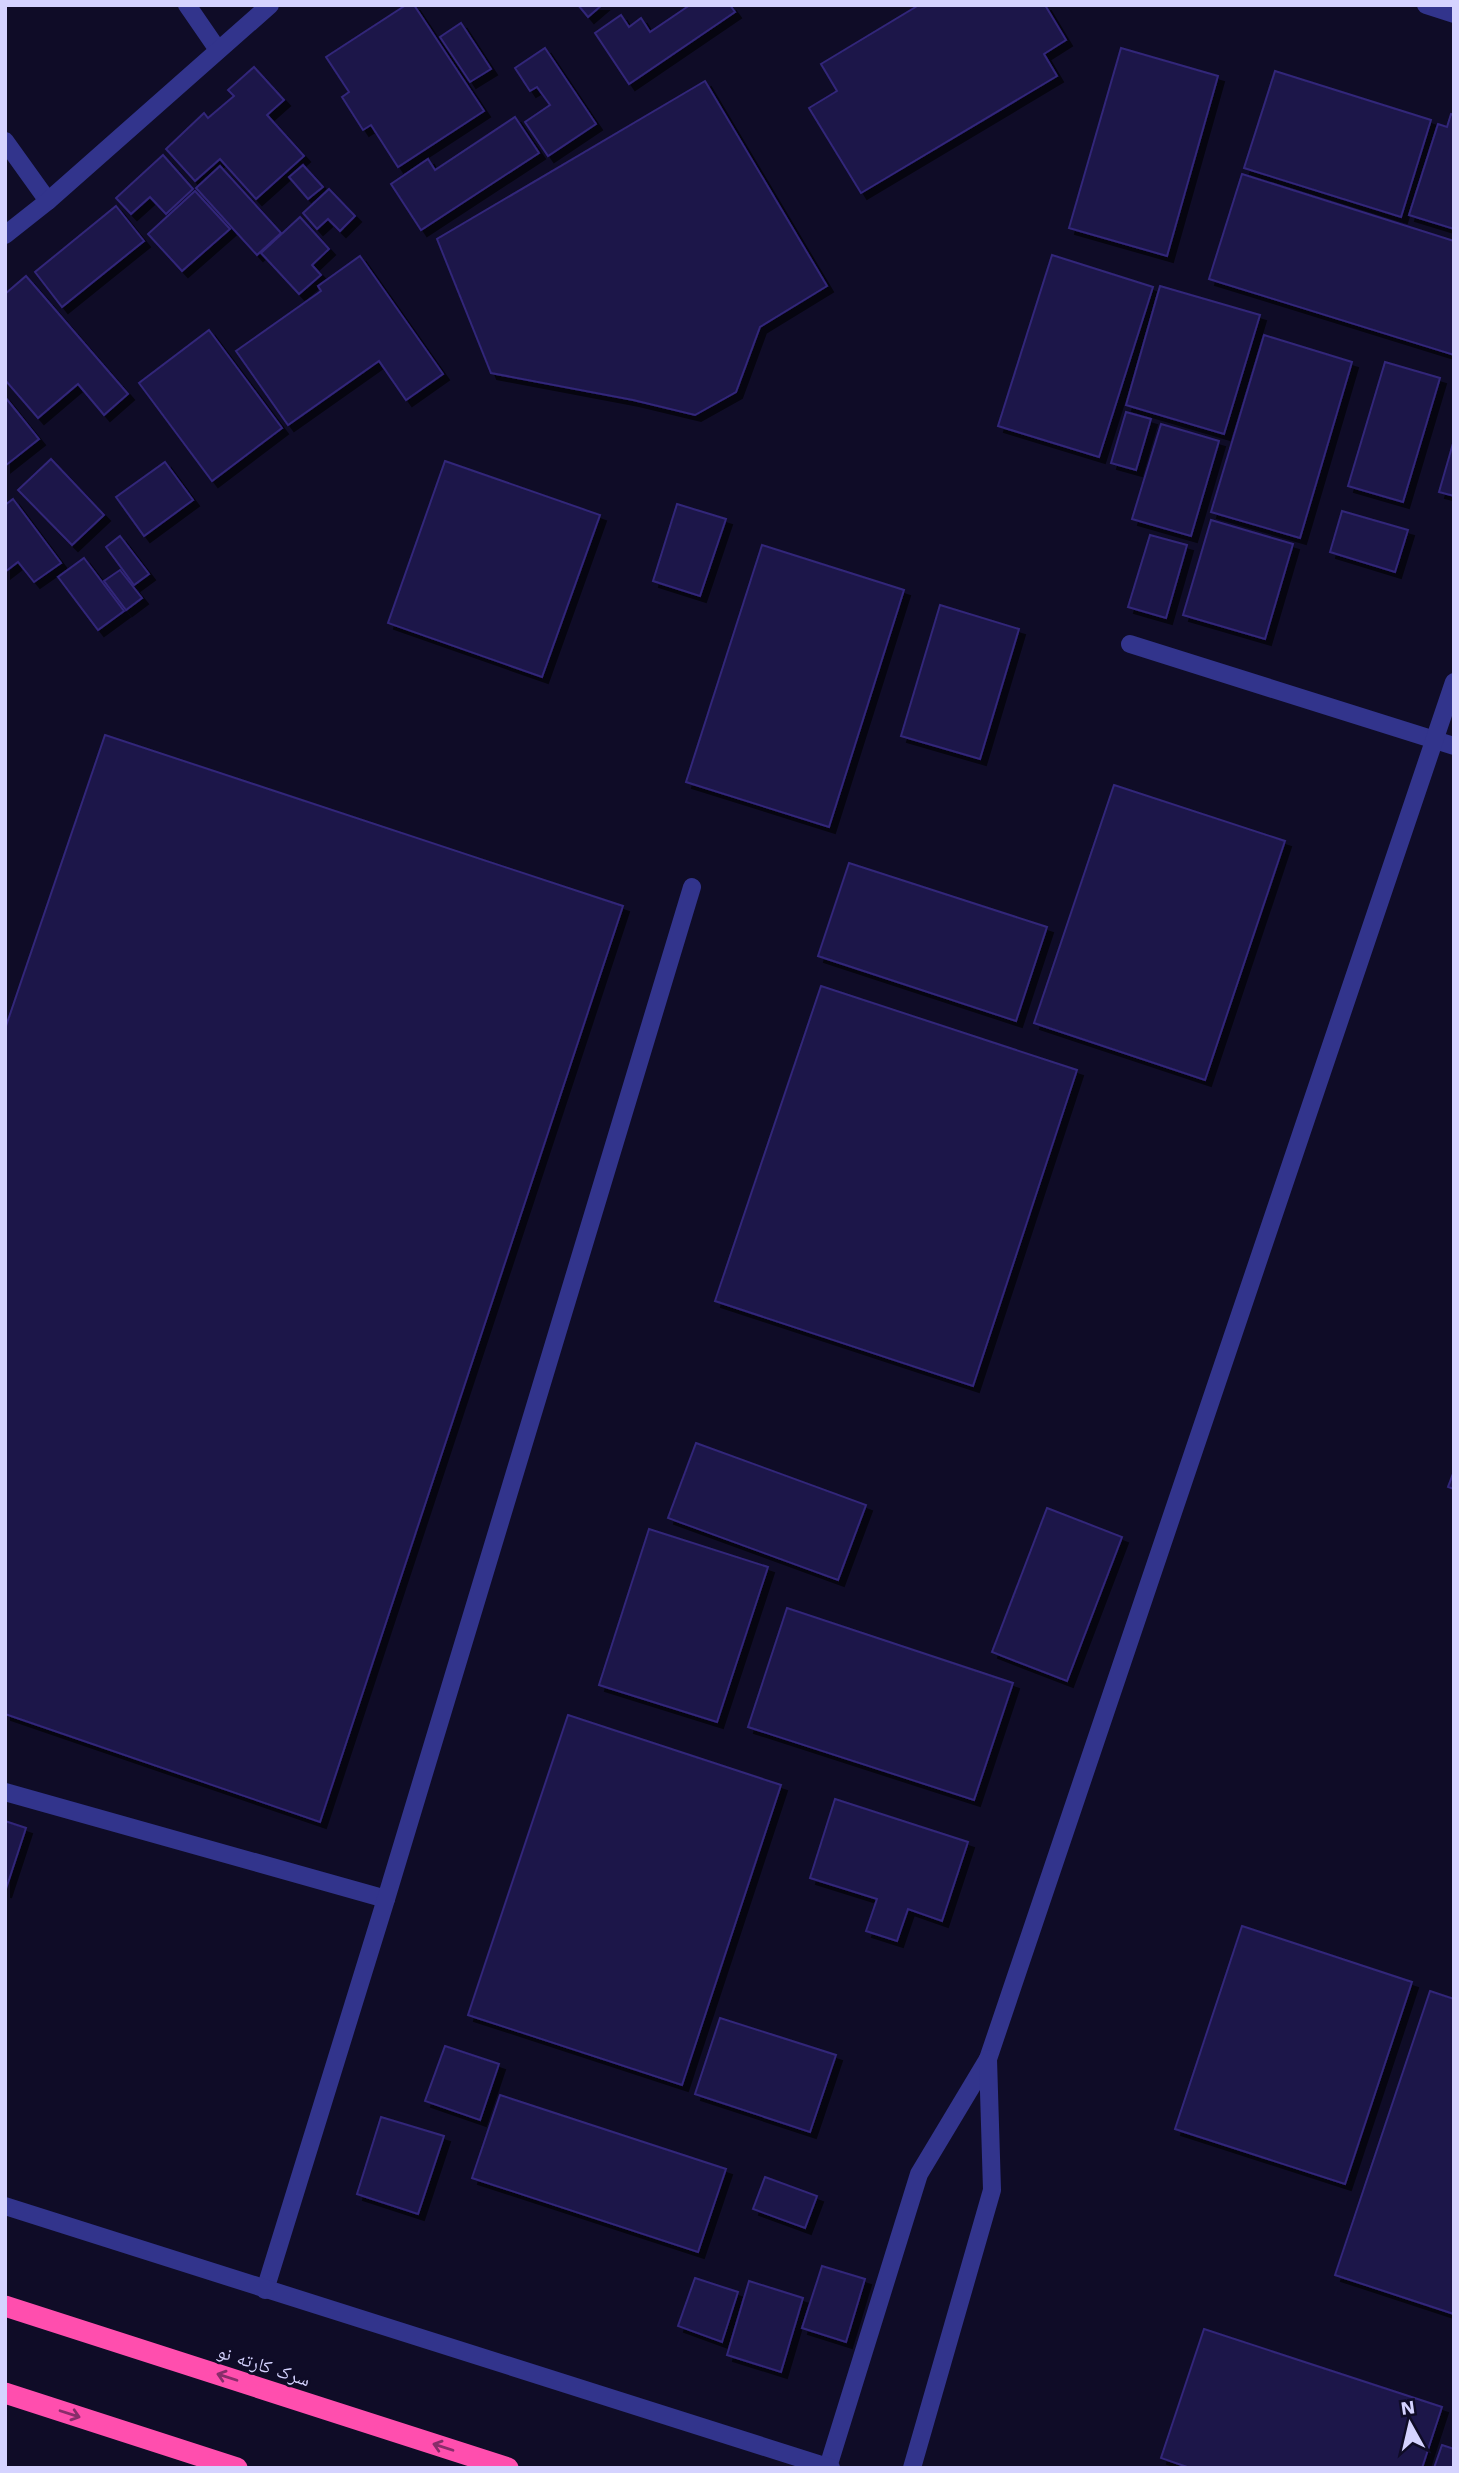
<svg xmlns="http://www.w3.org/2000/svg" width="1459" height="2473" font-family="'Work Sans','Noto Naskh Arabic',sans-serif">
	<defs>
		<filter id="shadow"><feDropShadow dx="6" dy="6" stdDeviation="0" flood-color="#0009"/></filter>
	</defs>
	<rect width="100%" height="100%" fill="#0f0c27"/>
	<g fill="#1e164a" stroke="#312679" stroke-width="2" filter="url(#shadow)">
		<path d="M 406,5 L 414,5 L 484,111 L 398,167 L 371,125 L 363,130 L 342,97 L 349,92 L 326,57 Z"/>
		<path d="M 578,5 L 602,5 L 588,17 Z"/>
		<path d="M 690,5 L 730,5 L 735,12 L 629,84 L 595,33 L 621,15 L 629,27 L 641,18 L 650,32 Z"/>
		<path d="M 919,5 L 1045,5 L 1066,40 L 1044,54 L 1057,76 L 861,193 L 809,108 L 837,91 L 821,64 Z"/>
		<path d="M 461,23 L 491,69 L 470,82 L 440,37 Z"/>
		<path d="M 545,48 L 596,124 L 548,156 L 525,122 L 550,105 L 537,87 L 530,91 L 515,68 Z"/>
		<path d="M 1121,48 L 1218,76 L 1167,256 L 1069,228 Z"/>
		<path d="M 254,67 L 284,100 L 267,115 L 304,156 L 256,199 L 220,159 L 195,181 L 166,149 L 204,113 L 208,118 L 234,96 L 228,90 Z"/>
		<path d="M 1275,71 L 1431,120 L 1401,217 L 1244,168 Z"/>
		<path d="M 705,81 L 827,286 L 760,327 L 736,392 L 695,415 L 633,400 L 491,373 L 437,239 Z"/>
		<path d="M 1451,114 L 1454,115 L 1454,229 L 1409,215 L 1438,124 L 1447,127 Z"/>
		<path d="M 515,117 L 539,153 L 421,230 L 391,184 L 428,159 L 435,170 Z"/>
		<path d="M 163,155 L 193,189 L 166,214 L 150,197 L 131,214 L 116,198 Z"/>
		<path d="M 303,165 L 323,187 L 308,199 L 289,177 Z"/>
		<path d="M 220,166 L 281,233 L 257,255 L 196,188 Z"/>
		<path d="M 1242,174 L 1454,241 L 1454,355 L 1209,279 Z"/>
		<path d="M 329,189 L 355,216 L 340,231 L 328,219 L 317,229 L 303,213 Z"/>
		<path d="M 195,191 L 230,229 L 182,271 L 148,234 Z"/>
		<path d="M 116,206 L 144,241 L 62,307 L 35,272 Z"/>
		<path d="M 300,217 L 329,249 L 312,265 L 321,275 L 299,294 L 261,253 Z"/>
		<path d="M 1052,255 L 1153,287 L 1099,457 L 998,426 Z"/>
		<path d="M 360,256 L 443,374 L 406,400 L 379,361 L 288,425 L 236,351 L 321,291 L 318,286 Z"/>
		<path d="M 26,276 L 128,394 L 104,415 L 78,384 L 38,418 L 5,380 L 5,294 Z"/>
		<path d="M 1160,286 L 1260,315 L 1224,434 L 1126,405 Z"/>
		<path d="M 209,330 L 282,428 L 212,481 L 139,383 Z"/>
		<path d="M 1264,335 L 1352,362 L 1300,538 L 1211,512 Z"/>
		<path d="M 1385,362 L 1440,378 L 1403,502 L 1348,486 Z"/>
		<path d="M 5,397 L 39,439 L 5,466 Z"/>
		<path d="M 1126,412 L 1151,419 L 1136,470 L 1111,463 Z"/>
		<path d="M 1161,424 L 1219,441 L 1191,536 L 1132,519 Z"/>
		<path d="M 1454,440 L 1454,496 L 1439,492 Z"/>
		<path d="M 51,459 L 104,515 L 72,545 L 18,490 Z"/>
		<path d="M 445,461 L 600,515 L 542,677 L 388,623 Z"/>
		<path d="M 165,462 L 193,500 L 144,536 L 116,497 Z"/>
		<path d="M 13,499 L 61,563 L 34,582 L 18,562 L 5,572 L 5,505 Z"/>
		<path d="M 677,504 L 726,519 L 700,596 L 653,581 Z"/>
		<path d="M 1342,511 L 1408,530 L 1395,572 L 1330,552 Z"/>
		<path d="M 1211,520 L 1293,544 L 1265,639 L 1183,615 Z"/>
		<path d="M 1150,535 L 1187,545 L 1166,618 L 1128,607 Z"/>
		<path d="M 120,536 L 149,574 L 134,585 L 106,547 Z"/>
		<path d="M 762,545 L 904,590 L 829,827 L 686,782 Z"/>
		<path d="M 84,558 L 124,611 L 98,630 L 58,577 Z"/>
		<path d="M 120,570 L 142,598 L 126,610 L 104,581 Z"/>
		<path d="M 940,605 L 1019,629 L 980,759 L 901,736 Z"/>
		<path d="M 105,735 L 623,906 L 320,1822 L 5,1714 L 5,1029 Z"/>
		<path d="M 1114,785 L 1285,841 L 1205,1080 L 1034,1023 Z"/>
		<path d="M 849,863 L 1047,927 L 1016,1021 L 818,956 Z"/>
		<path d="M 821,986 L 1077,1070 L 973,1386 L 715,1301 Z"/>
		<path d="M 696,1443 L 866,1505 L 838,1580 L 668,1518 Z"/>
		<path d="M 1454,1471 L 1454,1489 L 1448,1487 Z"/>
		<path d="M 1047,1508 L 1122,1537 L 1067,1681 L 992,1652 Z"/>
		<path d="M 649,1529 L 768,1567 L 717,1722 L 599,1685 Z"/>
		<path d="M 787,1608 L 1013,1683 L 974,1800 L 748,1727 Z"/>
		<path d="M 568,1715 L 781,1785 L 682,2085 L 468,2015 Z"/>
		<path d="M 835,1799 L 968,1842 L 942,1921 L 908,1909 L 897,1941 L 866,1931 L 877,1899 L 810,1878 Z"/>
		<path d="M 5,1821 L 26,1828 L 5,1892 Z"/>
		<path d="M 1242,1926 L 1412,1982 L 1345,2184 L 1175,2129 Z"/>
		<path d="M 1430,1991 L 1454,1999 L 1454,2314 L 1335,2275 Z"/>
		<path d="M 720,2018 L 836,2055 L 810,2132 L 695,2094 Z"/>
		<path d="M 445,2046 L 499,2064 L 480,2120 L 425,2101 Z"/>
		<path d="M 500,2095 L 726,2169 L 698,2252 L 472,2178 Z"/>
		<path d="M 381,2117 L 444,2136 L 418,2214 L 357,2194 Z"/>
		<path d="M 765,2177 L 817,2196 L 805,2228 L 753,2209 Z"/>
		<path d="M 822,2266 L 865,2279 L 846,2342 L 802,2328 Z"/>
		<path d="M 695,2278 L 738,2292 L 722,2342 L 678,2326 Z"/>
		<path d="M 749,2281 L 803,2298 L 781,2372 L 727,2355 Z"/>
		<path d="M 1204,2329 L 1442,2407 L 1422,2468 L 1190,2468 L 1161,2458 Z"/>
		<path d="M 1442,2445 L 1454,2449 L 1454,2468 L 1434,2468 Z"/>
	</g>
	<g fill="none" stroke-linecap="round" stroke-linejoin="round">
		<g stroke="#32348c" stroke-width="18">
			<path d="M 1426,5 L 1454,14"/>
			<path d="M 1130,644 L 1454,746"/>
			<path d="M 5,1792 L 386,1899"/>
			<path d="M 265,2290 L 386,1899 L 692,887"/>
			<path d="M 828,2467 L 919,2174 L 988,2059 L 1454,682"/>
			<path d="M 912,2468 L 992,2190 L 988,2059"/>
		</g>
		<g stroke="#32348c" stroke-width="18">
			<path d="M 187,5 L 218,50"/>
			<path d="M 5,141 L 48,201"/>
			<path d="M 5,235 L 48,201 L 270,5"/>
			<path d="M 5,2206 L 831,2468"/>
		</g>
		<g stroke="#ff4eae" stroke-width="21">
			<path d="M 5,2306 L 508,2468"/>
			<path d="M 5,2393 L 237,2468"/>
		</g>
	</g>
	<defs><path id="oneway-shaft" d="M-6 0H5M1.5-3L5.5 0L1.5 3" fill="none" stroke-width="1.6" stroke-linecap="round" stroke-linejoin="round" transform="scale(1.75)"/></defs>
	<g stroke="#872d6a">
		<use href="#oneway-shaft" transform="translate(227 2377) rotate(-162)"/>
		<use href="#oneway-shaft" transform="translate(70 2414) rotate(18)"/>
		<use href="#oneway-shaft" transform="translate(443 2447) rotate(-162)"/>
	</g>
	<g text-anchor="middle" stroke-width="5" stroke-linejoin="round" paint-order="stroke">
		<g font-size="19" fill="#d5d3ff" stroke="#0f0c27">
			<text transform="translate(264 2365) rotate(18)" y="7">سرک کارته نو</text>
		</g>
	</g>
	<rect width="1459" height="2473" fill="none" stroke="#d5d3ff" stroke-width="14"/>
	<g transform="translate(1410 2424) rotate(352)" stroke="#0f0c27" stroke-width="5" paint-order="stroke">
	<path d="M0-5L12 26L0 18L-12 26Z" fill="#d5d3ff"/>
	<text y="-10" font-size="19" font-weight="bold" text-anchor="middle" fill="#d5d3ff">N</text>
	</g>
</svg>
